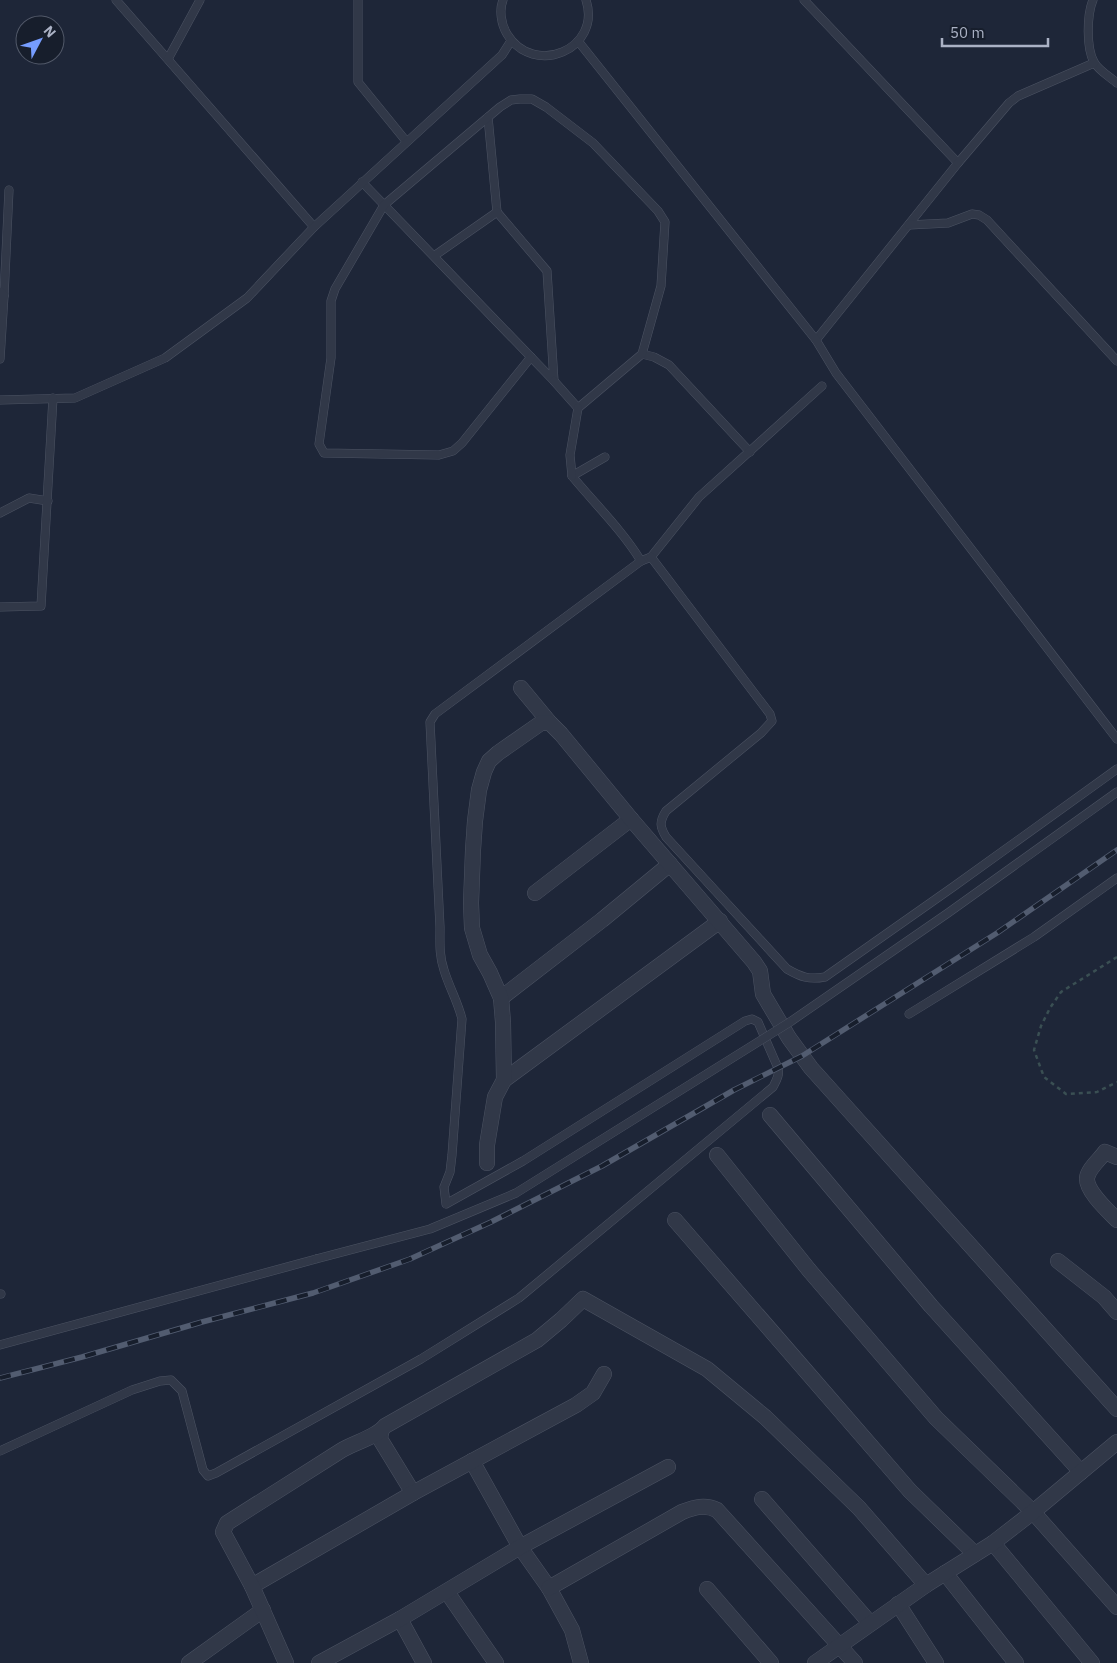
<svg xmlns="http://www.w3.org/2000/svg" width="1117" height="1663" font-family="'IBM Plex Sans',sans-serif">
	<rect width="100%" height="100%" fill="#1e2638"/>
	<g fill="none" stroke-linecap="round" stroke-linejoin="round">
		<g stroke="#4c5363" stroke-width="9">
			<g id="service">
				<path d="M 116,0 L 314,227"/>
				<path d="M 358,0 L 358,82 L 406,141"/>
				<path d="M 503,0 C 499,10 501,24 507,34 C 534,78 602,49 586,0"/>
				<path d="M 804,0 L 958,163 L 816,340"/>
				<path d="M 1093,0 C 1087,14 1086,48 1094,62 C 1098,70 1110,77 1117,83"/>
				<path d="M 578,41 L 816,340 L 836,373 L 1117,739"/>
				<path d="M 168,59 L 200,0"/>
				<path d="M 488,117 L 497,212"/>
				<path d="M 958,163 L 1009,103 L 1018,96 L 1094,63"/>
				<path d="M 362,182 L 554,381 L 547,271 L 497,212 L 434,256"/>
				<path d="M 909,225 L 948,223 L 972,214 L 979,215 L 987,220 L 1117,361"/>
				<path d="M 4,296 L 9,190"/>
				<path d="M 642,354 L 654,357 L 669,365 L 750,452"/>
				<path d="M 531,357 L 462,443 L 453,451 L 439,455 L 324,453 L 319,444 L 331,358 L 331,301 L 335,289 L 384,205 L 500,107 L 511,100 L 520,99 L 532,99 L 546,107 L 593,143 L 658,211 L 665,222 L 661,286 L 642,354 L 578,408 L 554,381"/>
				<path d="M 0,359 L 4,296 L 1,292"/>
				<path d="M 0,400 L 75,398 L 165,358 L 247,298 L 314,227 L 502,55 L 511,41"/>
				<path d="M 605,457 L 572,476 C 595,504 622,530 641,561 L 651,557 L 699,497 L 822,386"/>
				<path d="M 572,476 L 570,455 L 578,408"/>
				<path d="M 0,513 L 29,498 L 48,501"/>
				<path d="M 651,557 L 770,714 L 772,721 L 761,733 L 666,811 C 659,822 660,827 666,837 L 787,969 C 801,977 809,980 825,977 L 953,887 L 1117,769"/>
				<path d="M 0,607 L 41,606 L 53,398"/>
				<path d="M 909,1014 L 1034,937 L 1117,878"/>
				<path d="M 790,1022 L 948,913 L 1117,792"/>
				<path d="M 0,1294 L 1,1294"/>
				<path d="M 0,1345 L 316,1259"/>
				<path d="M 0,1451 L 132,1390 L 160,1381 L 171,1380 L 182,1391 L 203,1470 L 208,1476 L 216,1473 L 421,1359 L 519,1298 L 773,1087 C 776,1081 780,1075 778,1068 L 758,1022 L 752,1019 L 745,1021 L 523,1161 L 446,1204 L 444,1187 L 450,1172 L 452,1155 L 462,1019 C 458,1002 449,987 444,970 C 439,956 440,942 440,927 L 430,722 L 435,714 L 641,561"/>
			</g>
		</g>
		<g stroke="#4c5363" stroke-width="16">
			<g id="minor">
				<path d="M 521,688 L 550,723"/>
				<path d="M 535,893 L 631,819"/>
				<path d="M 501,998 L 602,920 L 670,864"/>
				<path d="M 504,1080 L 720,921"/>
				<path d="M 770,1115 L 931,1306 L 1081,1472"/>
				<path d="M 717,1155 L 809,1270 L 936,1418 L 1033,1512 L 1117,1607"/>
				<path d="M 1117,1157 L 1105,1152 C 1100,1159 1088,1169 1087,1178 C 1086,1191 1108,1211 1117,1220"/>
				<path d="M 487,1163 L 487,1145 L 495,1097 L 504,1080 L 503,1022 L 501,998 L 490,973 L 480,955 L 472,928 L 471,903 L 473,850 L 475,821 L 479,790 L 484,772 L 489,761 L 498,753 L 541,723 L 550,723 L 561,734 L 631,819 L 754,962 L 760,971 L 763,994 L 789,1038 L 811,1068 L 1117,1409"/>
				<path d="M 675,1220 L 910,1491 L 975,1554"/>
				<path d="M 1058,1261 L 1104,1297 L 1117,1312"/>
				<path d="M 381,1432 L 380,1439 L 413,1493"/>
				<path d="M 472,1461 L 520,1547 L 549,1588 L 572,1630 L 581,1663"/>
				<path d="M 762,1499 L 870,1623"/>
				<path d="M 993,1543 L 1092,1663"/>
				<path d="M 945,1573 L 1016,1663"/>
				<path d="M 252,1586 L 413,1493 L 576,1405 L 593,1393 L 604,1374"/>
				<path d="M 549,1588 L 682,1512 C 695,1507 705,1504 717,1510 L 855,1663"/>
				<path d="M 707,1589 L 771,1663"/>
				<path d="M 447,1592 L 496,1663"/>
				<path d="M 898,1604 L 936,1663"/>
				<path d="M 400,1619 L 424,1663"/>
				<path d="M 189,1663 L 263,1610"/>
				<path d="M 286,1663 L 252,1586 L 223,1532 L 227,1523 L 342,1450 C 355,1442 377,1437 385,1426 L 537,1340 L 561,1320 L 583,1299 L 707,1369 L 765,1417 L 859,1508 L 926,1585"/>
				<path d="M 319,1663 L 400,1619 L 520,1547 L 668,1467"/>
				<path d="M 815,1663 L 926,1585 L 993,1543 L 1033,1512 L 1117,1442"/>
			</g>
		</g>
		<path stroke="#3a4f53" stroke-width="2.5" stroke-dasharray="4 4" stroke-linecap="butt" d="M 1117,957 L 1061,992 L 1050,1008 L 1041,1026 L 1034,1050 L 1044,1077 L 1066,1094 L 1097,1092 L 1117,1082"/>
		<use href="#service" stroke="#313848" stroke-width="8"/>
		<use href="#minor" stroke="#313848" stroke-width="15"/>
		<g stroke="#525c70" stroke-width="5.5">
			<path id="rail" d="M 0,1378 L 82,1357 L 202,1322 L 313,1293 L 410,1259 L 491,1222 L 602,1166 L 734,1090 L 802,1056 L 997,933 L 1117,850"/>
		</g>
		<use href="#rail" stroke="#171e2c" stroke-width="4" stroke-dasharray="11" stroke-linecap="butt"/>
		<g stroke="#4c5363" stroke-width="9" stroke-linecap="butt">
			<path id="service-bridge" d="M 316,1259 L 430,1229 L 516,1193 L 790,1022"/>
		</g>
		<use href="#service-bridge" stroke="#313848" stroke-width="8"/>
	</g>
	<g transform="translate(40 40) rotate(49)"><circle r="24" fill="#171e2c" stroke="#525969"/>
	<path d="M0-4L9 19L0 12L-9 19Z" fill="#769dff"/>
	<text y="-8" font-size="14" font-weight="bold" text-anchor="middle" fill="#abb2c5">N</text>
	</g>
	<path d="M942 38v8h106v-8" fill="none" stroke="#abb2c5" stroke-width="2.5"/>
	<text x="950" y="38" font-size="15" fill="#abb2c5" stroke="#171e2c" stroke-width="4" paint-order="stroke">50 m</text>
</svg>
